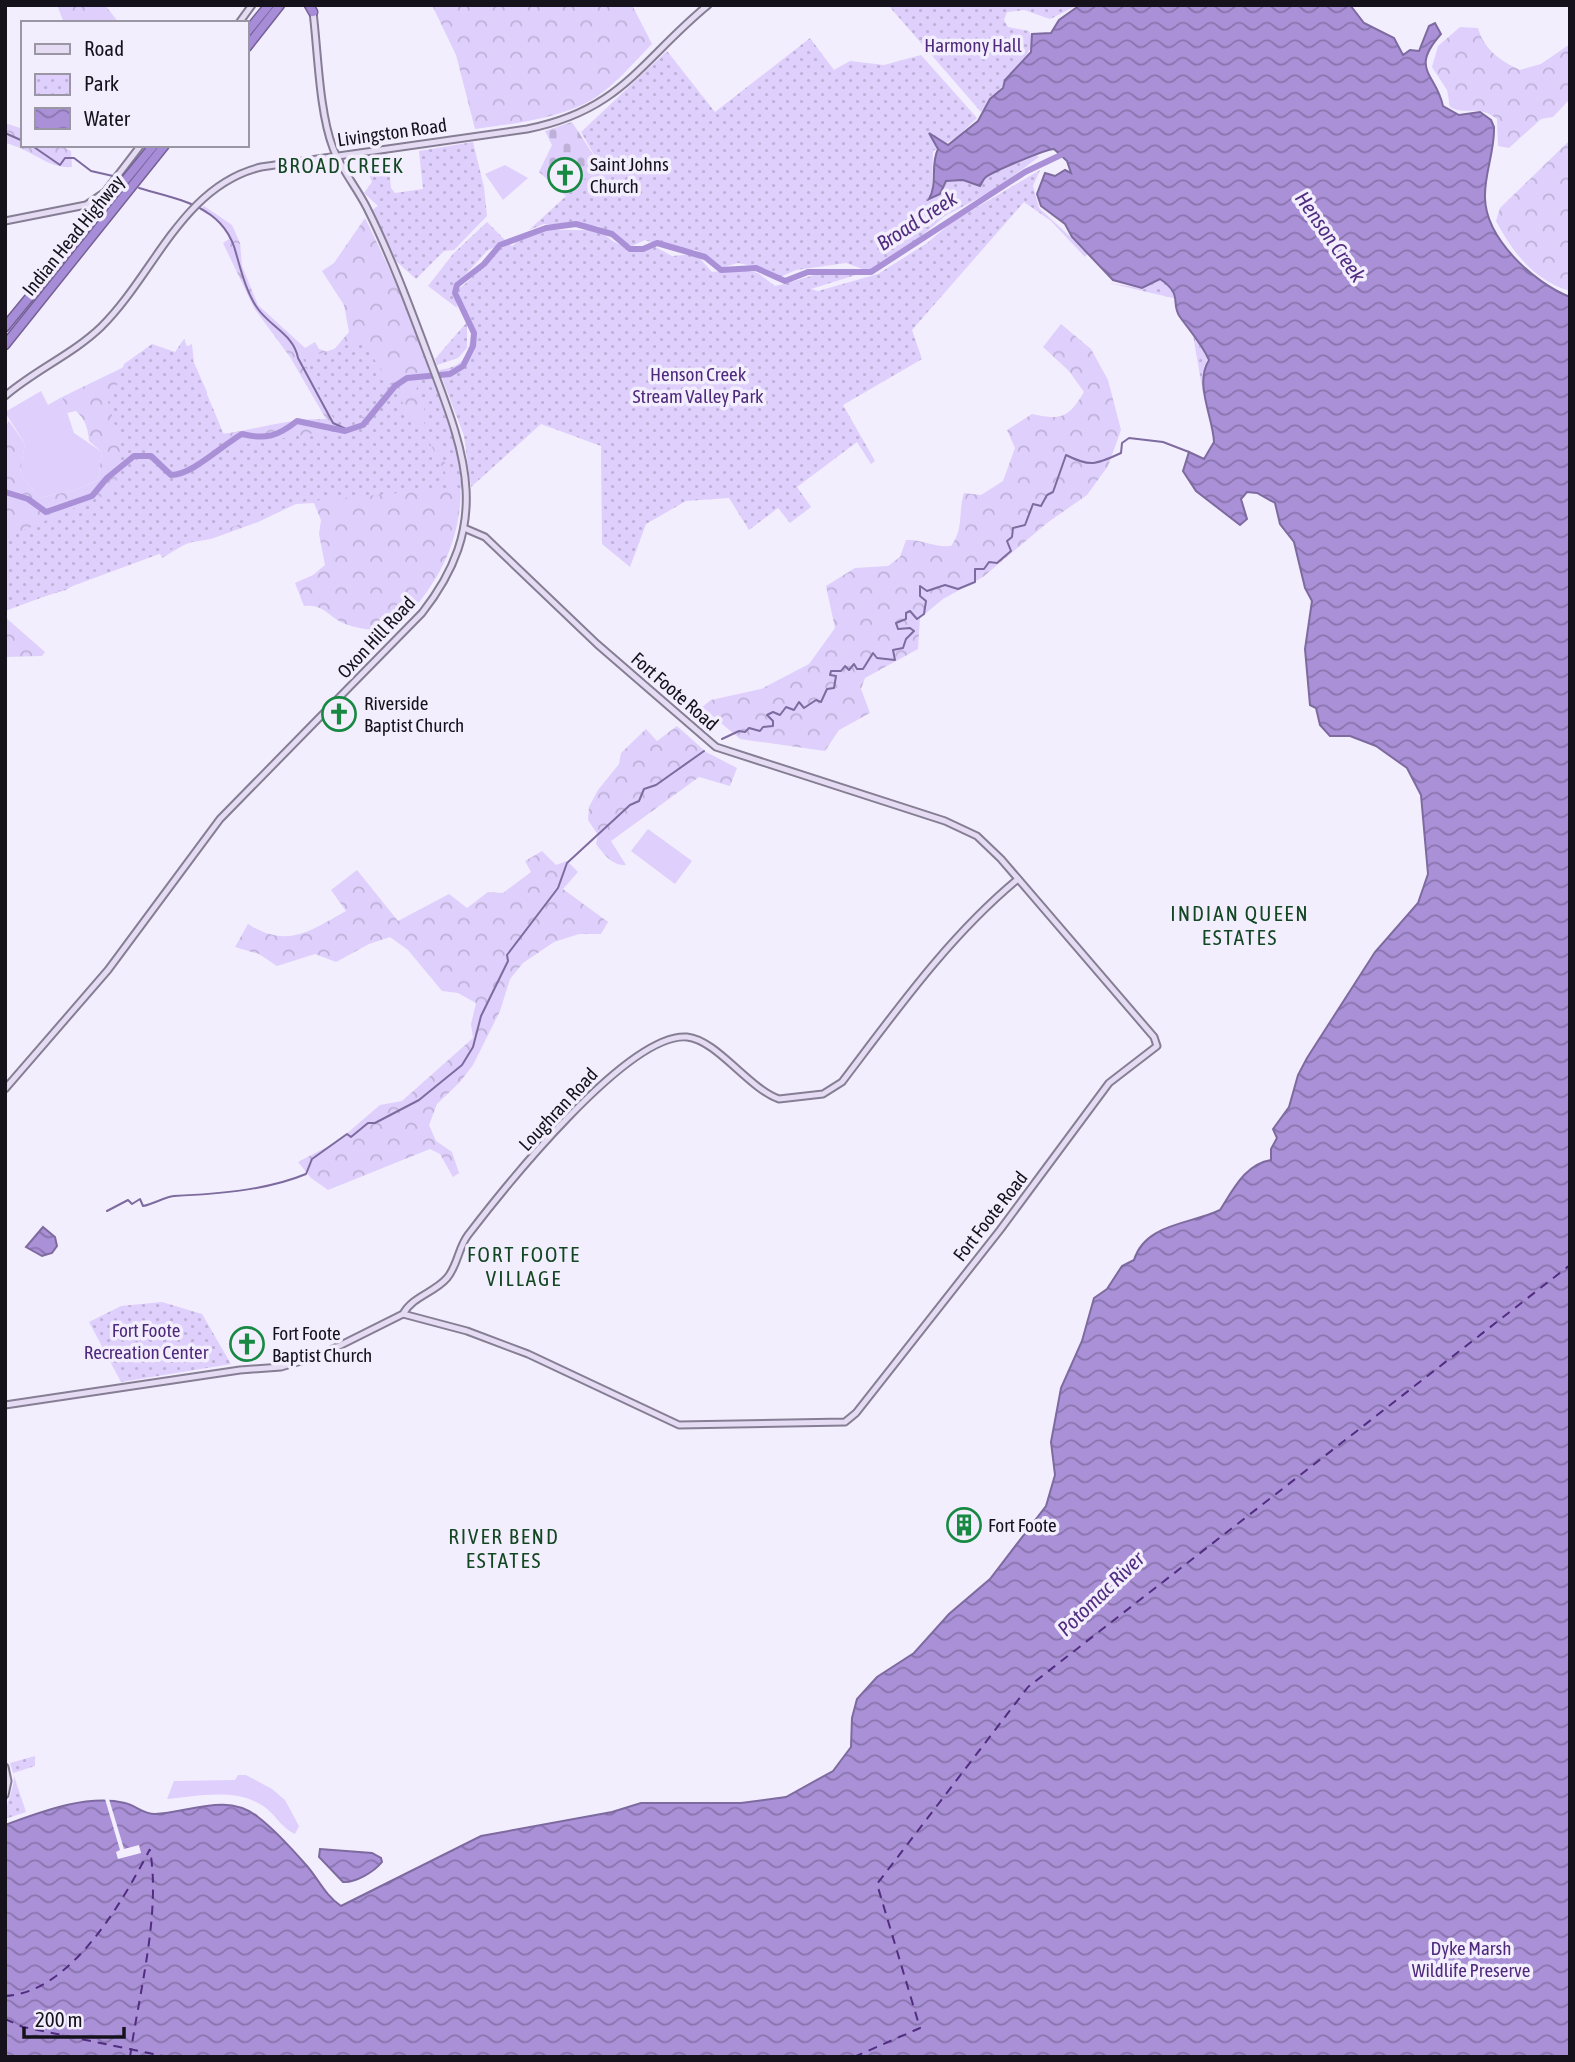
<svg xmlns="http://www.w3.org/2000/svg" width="1575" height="2062" font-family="'Asap Condensed',sans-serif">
	<defs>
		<pattern id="forest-crowns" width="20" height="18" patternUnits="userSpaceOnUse" patternTransform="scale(1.75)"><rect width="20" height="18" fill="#decffc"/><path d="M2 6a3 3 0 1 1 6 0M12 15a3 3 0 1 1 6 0" fill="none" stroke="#beb1d7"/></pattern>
		<pattern id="cemetery-stones" width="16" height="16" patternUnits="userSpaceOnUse" patternTransform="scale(1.75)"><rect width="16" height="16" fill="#decffc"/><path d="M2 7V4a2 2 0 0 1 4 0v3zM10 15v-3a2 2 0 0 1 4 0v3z" fill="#beb1d7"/></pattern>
		<pattern id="park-dots" width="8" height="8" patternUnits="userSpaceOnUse" patternTransform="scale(1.75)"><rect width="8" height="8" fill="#decffc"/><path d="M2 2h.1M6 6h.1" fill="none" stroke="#beb1d7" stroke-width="1.8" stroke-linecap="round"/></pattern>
		<pattern id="water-waves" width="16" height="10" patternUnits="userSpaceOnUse" patternTransform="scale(1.75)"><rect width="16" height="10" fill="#aa90d7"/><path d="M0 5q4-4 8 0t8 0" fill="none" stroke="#8974ae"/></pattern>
	</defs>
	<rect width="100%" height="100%" fill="#f3eefd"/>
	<g fill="#decffc">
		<path d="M 505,165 L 528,178 L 503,200 L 485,174 Z"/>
		<path d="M 41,391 L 48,405 L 62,397 L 74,433 L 102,452 L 98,480 L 75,490 L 39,498 L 20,473 L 25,444 L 5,412 Z"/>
		<path d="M 648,829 L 692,861 L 675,884 L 631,851 Z"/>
		<path d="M 238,1775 L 246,1775 L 272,1789 L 285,1800 L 299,1826 L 295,1834 C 283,1829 276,1816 266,1808 C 239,1787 198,1796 167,1799 L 174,1781 L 235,1780 Z"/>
	</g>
	<g fill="url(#forest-crowns)">
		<path d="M 57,5 L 105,5 L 119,23 L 64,23 Z"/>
		<path d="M 432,5 L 632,5 L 652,44 C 631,65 609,93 582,105 C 548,120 511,124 475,129 L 456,55 Z"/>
		<path d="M 1460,27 L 1478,28 C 1484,50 1501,61 1520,70 L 1541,64 L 1570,44 L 1570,99 L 1553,117 L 1541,119 L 1509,148 L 1498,146 L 1497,119 C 1478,104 1466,116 1450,107 L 1447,90 L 1432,67 L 1438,46 Z"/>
		<path d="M 5,123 L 23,129 L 23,145 L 60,145 L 71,151 L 72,167 C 47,169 30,148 5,143 Z"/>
		<path d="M 1570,123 L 1570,291 C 1534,280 1513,253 1496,221 L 1500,208 L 1568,142 Z"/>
		<path d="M 204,206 L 232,225 L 240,243 L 242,266 L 258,305 L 305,348 L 315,342 L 319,349 L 331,353 L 349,332 L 344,305 L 322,271 L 334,263 L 365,218 C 400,288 430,362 449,437 C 455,460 463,481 460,505 C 455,559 427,597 391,634 C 377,629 361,630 348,625 C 329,619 326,604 304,606 L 295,583 L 313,575 L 325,565 L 319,534 L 321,520 L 314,503 L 296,504 L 258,522 L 211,539 L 187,543 L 162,558 L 150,533 L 66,590 L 5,608 L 5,427 L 9,421 L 25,444 L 20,473 L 39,498 L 75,490 L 98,480 L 102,452 L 89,441 C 88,429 86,420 76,411 L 67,413 L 62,397 L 124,367 L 173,353 L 192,344 L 194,363 L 207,392 L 207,411 L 220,434 C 256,430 288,418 326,419 L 290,357 L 254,308 L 223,243 L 229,239 C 225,224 213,217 200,210 Z"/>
		<path d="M 1061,324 L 1091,349 L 1108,380 L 1121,430 L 1108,466 L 1087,495 L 1047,523 L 983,577 L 943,599 L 920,618 L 918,649 L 865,678 L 861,689 L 870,713 L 839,730 L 825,751 L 740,739 L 702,707 L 711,700 L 761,689 L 809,664 L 835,628 L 826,586 L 855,568 L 888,566 L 900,557 L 906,540 C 923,539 934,548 951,546 C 964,529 958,512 964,493 L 981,495 L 1003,481 L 1015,448 L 1007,430 L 1032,414 C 1062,421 1069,417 1084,392 L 1069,371 L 1043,347 Z"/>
		<path d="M 5,617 L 45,652 L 42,656 L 5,657 Z"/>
		<path d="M 677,726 L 706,752 L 737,768 L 730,786 L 699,777 L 611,841 L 626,865 C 612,866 604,854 596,844 L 598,835 L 588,820 L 589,807 L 598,790 L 619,764 L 621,753 L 646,729 L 657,741 Z"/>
		<path d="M 542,851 L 556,865 L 567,861 L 578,872 L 563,889 L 608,922 L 601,934 L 579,934 L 554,942 L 523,963 L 510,979 L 500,1011 L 473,1065 L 460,1082 L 437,1104 L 429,1125 L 436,1141 L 452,1152 L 459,1173 L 453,1177 L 440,1154 L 430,1149 L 328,1190 L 311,1178 L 298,1162 L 338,1141 L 380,1105 L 402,1101 L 473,1038 L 471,1024 L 476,1003 L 458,993 L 442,991 L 408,950 L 390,937 L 369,944 L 336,962 L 315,954 L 277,966 L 259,954 L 235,947 L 248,924 C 287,949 310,931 346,911 L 331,890 L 357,870 L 398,921 L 449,894 L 467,908 L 488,892 L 503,893 L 531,872 L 525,861 Z"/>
	</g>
	<path fill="url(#cemetery-stones)" d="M 572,122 L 600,165 L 566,196 L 539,172 L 552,145 L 545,131 Z"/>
	<g fill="url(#park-dots)">
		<path d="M 888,5 L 1078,5 L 1050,19 L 1024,10 L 1007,12 L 1004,20 L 1008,27 L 1029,31 L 1034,42 L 1023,61 L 981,112 Z"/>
		<path d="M 810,38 L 834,70 L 850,61 L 884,65 L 921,55 L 977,118 L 957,137 L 933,151 L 932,189 L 942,180 L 984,176 L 1033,153 L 1039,157 L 994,190 L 945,216 L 908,247 L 868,271 L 846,263 L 796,270 L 776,279 L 753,266 L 738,263 L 724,267 L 715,265 L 696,250 L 671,250 L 645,240 L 632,246 L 598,226 L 544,224 L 529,230 L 600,165 L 581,132 L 667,51 L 715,112 Z"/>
		<path d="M 473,142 L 484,187 L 487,216 L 454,250 L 444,251 L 416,279 L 397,262 L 372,210 L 378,206 L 364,193 L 372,182 L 361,154 L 387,151 L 391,188 L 395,193 L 423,189 L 419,151 Z"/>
		<path d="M 1040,170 L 1033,186 L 1039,208 L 1088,253 L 1085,257 L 1051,221 L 1024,202 L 912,330 L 922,359 L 843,405 L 875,461 L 871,464 L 857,442 L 797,487 L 811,507 L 790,523 L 778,508 L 749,530 L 729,498 L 686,501 L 646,524 L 630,567 L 602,544 L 601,446 L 541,424 L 471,487 L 464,436 L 439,370 C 470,366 467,351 473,327 L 459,306 L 458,289 C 479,276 485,255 509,244 L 512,246 C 537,223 567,232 599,230 L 614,242 L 635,250 L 650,244 L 672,256 L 696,254 L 712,272 L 737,269 L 758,273 L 775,286 C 796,283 839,262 859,274 L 811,289 L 818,291 L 878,274 L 927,243 L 952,222 Z"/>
		<path d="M 487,222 L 506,241 L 487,251 L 455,286 L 457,308 L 428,286 L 453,254 Z"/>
		<path d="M 1159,279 L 1171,287 L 1177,299 L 1109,283 L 1140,288 Z"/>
		<path d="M 467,322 L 467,348 L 458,358 L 437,365 L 435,359 Z"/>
		<path d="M 1193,335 L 1207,357 L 1203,393 Z"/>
		<path d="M 184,339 L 229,447 L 339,429 L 303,359 L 362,340 L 392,387 L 372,410 L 353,425 C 371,418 380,395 394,390 L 413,418 L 417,418 L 453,488 L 300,502 L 5,611 L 5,532 L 17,533 L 114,491 L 122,451 L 108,401 L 113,397 L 124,364 L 152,344 L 175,352 Z"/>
		<path d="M 430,372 L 456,443 L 462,489 L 458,488 L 420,415 L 425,411 L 416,393 L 418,379 Z"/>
		<path d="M 162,1302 L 202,1314 L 231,1364 L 121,1382 L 89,1322 L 121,1306 Z"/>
		<path d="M 35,1756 L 35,1766 L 13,1773 L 10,1763 Z"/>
		<path d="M 14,1776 L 26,1812 L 5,1819 C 5,1804 14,1791 14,1776 Z"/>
	</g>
	<g fill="url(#water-waves)" stroke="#7d6a9f" stroke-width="2">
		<path d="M 1080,5 L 1350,5 L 1364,23 L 1394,38 L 1403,55 L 1410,50 L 1419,51 L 1429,26 L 1435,23 L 1441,34 C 1409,70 1436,73 1443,106 L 1459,115 L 1480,112 L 1491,120 L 1494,127 C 1495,151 1484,174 1485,198 C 1486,239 1534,283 1570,297 L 1570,2057 L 5,2057 L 5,1825 C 41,1812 86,1794 125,1803 C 135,1805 143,1814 155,1814 C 188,1813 227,1792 258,1817 C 275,1830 293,1850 307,1866 C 319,1880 325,1895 341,1906 L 481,1836 L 612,1812 L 641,1803 L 741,1803 L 786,1797 L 833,1771 L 851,1747 L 852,1718 L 857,1699 L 877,1677 L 914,1653 L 949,1614 L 990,1579 L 1046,1506 L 1055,1475 L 1051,1442 L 1061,1388 L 1082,1341 L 1094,1298 L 1107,1289 L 1122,1266 L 1134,1260 C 1145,1223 1192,1224 1220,1210 C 1233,1190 1245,1164 1271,1160 L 1271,1149 L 1277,1138 L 1273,1129 L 1289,1107 L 1298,1075 L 1307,1058 L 1375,952 L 1418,903 L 1428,874 L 1421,795 L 1407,768 L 1376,746 L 1350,736 L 1330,736 L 1320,725 L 1316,708 L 1310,705 L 1305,649 L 1312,601 L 1305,588 L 1294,542 L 1280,524 L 1275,503 L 1257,493 L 1247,492 L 1241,499 L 1247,519 L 1240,525 L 1196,491 L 1183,471 L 1189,452 L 1204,459 L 1214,442 C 1213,417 1194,384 1209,360 C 1202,344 1190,331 1180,317 C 1170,303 1184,295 1160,279 L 1142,288 L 1113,280 L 1072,237 L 1065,224 L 1041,206 L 1037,194 L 1045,173 L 1055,176 L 1065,170 L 1071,173 L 1067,161 L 1054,149 C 1046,149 992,172 986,177 C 983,179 982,183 980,186 L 963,180 L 946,181 L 940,194 L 929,199 C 938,184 930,165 938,149 L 929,133 L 948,145 L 978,121 L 990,99 L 1003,88 L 1005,80 L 1031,52 L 1032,34 L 1051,33 L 1059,20 Z"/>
		<path d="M 43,1227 L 55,1237 L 57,1246 L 52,1253 L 42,1256 L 26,1247 Z"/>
		<path d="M 320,1849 L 372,1853 L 381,1858 L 382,1862 C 374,1872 355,1883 343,1882 L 319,1857 Z"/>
	</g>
	<path fill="#f3eefd" d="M 105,1799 L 109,1799 L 124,1849 L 139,1845 L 141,1853 L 118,1859 L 116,1852 L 120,1850 Z"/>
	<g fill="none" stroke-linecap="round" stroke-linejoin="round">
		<g stroke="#7d6a9f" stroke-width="2">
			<path d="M 5,133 L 23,141"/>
			<path d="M 31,145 L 60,165 L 65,158 L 74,158 L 91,171 L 113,176"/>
			<path d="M 139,188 C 180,200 224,206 236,253 C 241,271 247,294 258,309 C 271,327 294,335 298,358 L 333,423 L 348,430"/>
			<path d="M 722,739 L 739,731 L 745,732 L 749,728 L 760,731 L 763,727 L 773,726 L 773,721 L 767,715 L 773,712 L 780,715 L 786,707 L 794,710 L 799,702 L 804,708 L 816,700 L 821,702 L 827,689 L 834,688 L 836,676 L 830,675 L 831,671 L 841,671 L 845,666 L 849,670 L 854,664 L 857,669 L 863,669 L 873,653 L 877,658 L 895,660 L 893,650 L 903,648 L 906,639 L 914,631 L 910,628 L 898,629 L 896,623 L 906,619 L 906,613 L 910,611 L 917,619 L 924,614 L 926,601 L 920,596 L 920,586 L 927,591 L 945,585 L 958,589 L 975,582 L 975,569 L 984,569 L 989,562 L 997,563 L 1011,551 L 1007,541 L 1012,537 L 1013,528 L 1025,525 L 1033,504 L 1041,506 L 1047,495 L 1053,492 L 1066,455 C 1090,467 1095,465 1121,453 L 1122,443 L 1129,438 L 1163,442 L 1189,452"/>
			<path d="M 107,1211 L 128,1200 L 132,1204 L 140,1199 L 143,1206 C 154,1204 164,1197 174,1196 C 214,1194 265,1191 306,1174 L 312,1159 L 347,1134 L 351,1137 L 368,1123 L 375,1123 L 419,1100 L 462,1065 L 473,1047 L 481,1016 L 508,961 L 507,955 L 558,888 L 567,863 L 630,805 L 639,801 L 644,789 L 656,785 L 704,751"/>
		</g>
		<path stroke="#aa90d7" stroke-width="6" d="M 5,492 L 28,499 L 46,512 L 92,496 L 107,478 L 134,456 L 151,456 L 171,475 C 192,475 221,446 242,434 C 266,440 278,436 297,421 L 345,431 L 363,425 L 395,386 L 407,378 L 450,374 L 463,366 L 473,346 L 474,333 L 455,293 L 457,285 L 484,264 L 500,245 L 546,228 L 576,224 L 612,234 L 630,249 L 643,249 L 657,243 L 705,257 L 721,270 L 756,268 L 785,281 L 808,272 L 871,272 L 1025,172 L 1065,153"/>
		<g stroke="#512d81" stroke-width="2" stroke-dasharray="9 7" stroke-linecap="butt">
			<path d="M 5,1996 C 71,1993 123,1901 150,1849"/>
			<path d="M 5,2019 L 23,2027 L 168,2057"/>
			<path d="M 130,2057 C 139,1993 161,1913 150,1850"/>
			<path d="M 854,2057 L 920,2028 L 877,1884 L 1028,1687 L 1570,1265"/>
		</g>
		<g stroke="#857e94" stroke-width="9">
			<g id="secondary">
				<path d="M 239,23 L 252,5"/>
				<path d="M 5,221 L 86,205 L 105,192 L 141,145"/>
				<path d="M 5,396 C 35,370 73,354 101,327 C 154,275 182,186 261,167 L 527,129 C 622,110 640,61 708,5"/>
				<path d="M 5,1089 L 108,970 L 220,819 L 422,613 C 496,519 463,449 426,350 C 408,302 390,254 367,208 C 357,188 341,169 333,148 C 319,111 318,52 313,12"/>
				<path d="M 403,1314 C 413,1296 434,1293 447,1278 C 458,1265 458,1248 468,1235 C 504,1188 628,1032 687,1037 C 717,1040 748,1088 779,1099 L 823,1094 L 842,1082 C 896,1011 949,936 1018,879"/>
				<path d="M 5,1405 L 240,1370 L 281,1367 L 321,1355 L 403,1314 L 467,1331 L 528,1354 L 679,1425 L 845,1422 L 856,1413 L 1000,1230 L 1109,1083 L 1157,1046 L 1154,1037 L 1001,859 L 977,836 L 945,821 L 716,747 L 597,644 L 485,537 L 464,528"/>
				<path d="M 5,1767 L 8,1781 L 5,1795"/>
			</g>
		</g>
		<g stroke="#746196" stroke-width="11">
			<g id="highway">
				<path d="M 309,5 L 313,12"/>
				<path d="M 247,32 L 269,5"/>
				<path d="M 247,47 L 280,5"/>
				<path d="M 5,327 L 154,145"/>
				<path d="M 5,345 L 165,145"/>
			</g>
		</g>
		<use href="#secondary" stroke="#e5dcf3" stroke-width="5"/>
		<use href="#highway" stroke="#a78cd8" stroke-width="8"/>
	</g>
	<defs>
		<g id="church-ring" transform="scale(1.75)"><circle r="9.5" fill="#f3eefd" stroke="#178942" stroke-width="1.5"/><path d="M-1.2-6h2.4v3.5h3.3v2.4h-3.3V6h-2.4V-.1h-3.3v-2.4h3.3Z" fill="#178942"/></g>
		<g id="building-ring" transform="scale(1.75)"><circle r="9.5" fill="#f3eefd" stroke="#178942" stroke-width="1.5"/><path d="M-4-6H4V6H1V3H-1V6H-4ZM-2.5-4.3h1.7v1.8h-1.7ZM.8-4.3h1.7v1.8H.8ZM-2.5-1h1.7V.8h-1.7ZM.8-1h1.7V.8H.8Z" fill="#178942"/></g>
	</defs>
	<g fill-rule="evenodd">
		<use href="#church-ring" x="565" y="175"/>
		<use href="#church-ring" x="339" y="714"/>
		<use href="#church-ring" x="247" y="1344"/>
		<use href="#building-ring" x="964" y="1525"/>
	</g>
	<g text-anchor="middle" stroke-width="7" stroke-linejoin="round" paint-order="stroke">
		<g font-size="19" fill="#4e297c" stroke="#f3eefd">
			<text x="973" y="52">Harmony Hall</text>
			<text x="698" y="381">Henson Creek<tspan x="698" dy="22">Stream Valley Park</tspan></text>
			<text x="146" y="1337">Fort Foote<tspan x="146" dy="22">Recreation Center</tspan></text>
			<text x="1471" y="1955">Dyke Marsh<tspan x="1471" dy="22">Wildlife Preserve</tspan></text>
		</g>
		<g font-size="19" fill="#15121b" stroke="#f3eefd">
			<text transform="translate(392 132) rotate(-8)" y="7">Livingston Road</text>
			<text transform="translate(73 235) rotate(-51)" y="7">Indian Head Highway</text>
			<text transform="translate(376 637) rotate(-47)" y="7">Oxon Hill Road</text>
			<text transform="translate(675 691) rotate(41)" y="7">Fort Foote Road</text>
			<text transform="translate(558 1109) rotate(-47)" y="7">Loughran Road</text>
			<text transform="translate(990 1216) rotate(-52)" y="7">Fort Foote Road</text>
		</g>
		<g font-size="19" fill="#15121b" stroke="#f3eefd" text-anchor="start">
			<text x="590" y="171">Saint Johns<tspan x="590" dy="22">Church</tspan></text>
			<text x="364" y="710">Riverside<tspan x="364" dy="22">Baptist Church</tspan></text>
			<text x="272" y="1340">Fort Foote<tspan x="272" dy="22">Baptist Church</tspan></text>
			<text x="988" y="1532">Fort Foote</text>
		</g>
		<g font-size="21" letter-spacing="2" fill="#134623" stroke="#f3eefd">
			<text x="341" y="173">BROAD CREEK</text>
			<text x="1240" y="921">INDIAN QUEEN<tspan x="1240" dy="24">ESTATES</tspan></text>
			<text x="524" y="1262">FORT FOOTE<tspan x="524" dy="24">VILLAGE</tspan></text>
			<text x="504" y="1544">RIVER BEND<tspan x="504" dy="24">ESTATES</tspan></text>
		</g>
		<g font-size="21" font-style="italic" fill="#512d81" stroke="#f3eefd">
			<text transform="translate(917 221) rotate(-33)" y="7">Broad Creek</text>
			<text transform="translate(1330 237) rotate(55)" y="7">Henson Creek</text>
			<text transform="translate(1101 1594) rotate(-44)" y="7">Potomac River</text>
		</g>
	</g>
	<rect width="1575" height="2062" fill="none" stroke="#15121b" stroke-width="14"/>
	<rect x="21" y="21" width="228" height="126" fill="#f3eefd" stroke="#9a96a3" stroke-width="2"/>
	<rect x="35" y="44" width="35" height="10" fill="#e5dcf3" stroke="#9a96a3" stroke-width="2"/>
	<text x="84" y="56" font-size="21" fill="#15121b">Road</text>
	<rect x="35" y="74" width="35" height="21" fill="url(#park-dots)" stroke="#9a96a3" stroke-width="2"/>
	<text x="84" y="91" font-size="21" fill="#15121b">Park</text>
	<rect x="35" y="108" width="35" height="21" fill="url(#water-waves)" stroke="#9a96a3" stroke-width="2"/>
	<text x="84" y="126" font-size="21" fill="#15121b">Water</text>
	<path d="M24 2027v10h100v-10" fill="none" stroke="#15121b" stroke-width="3.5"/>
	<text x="35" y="2027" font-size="21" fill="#15121b" stroke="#f3eefd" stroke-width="5" paint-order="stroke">200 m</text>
</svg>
